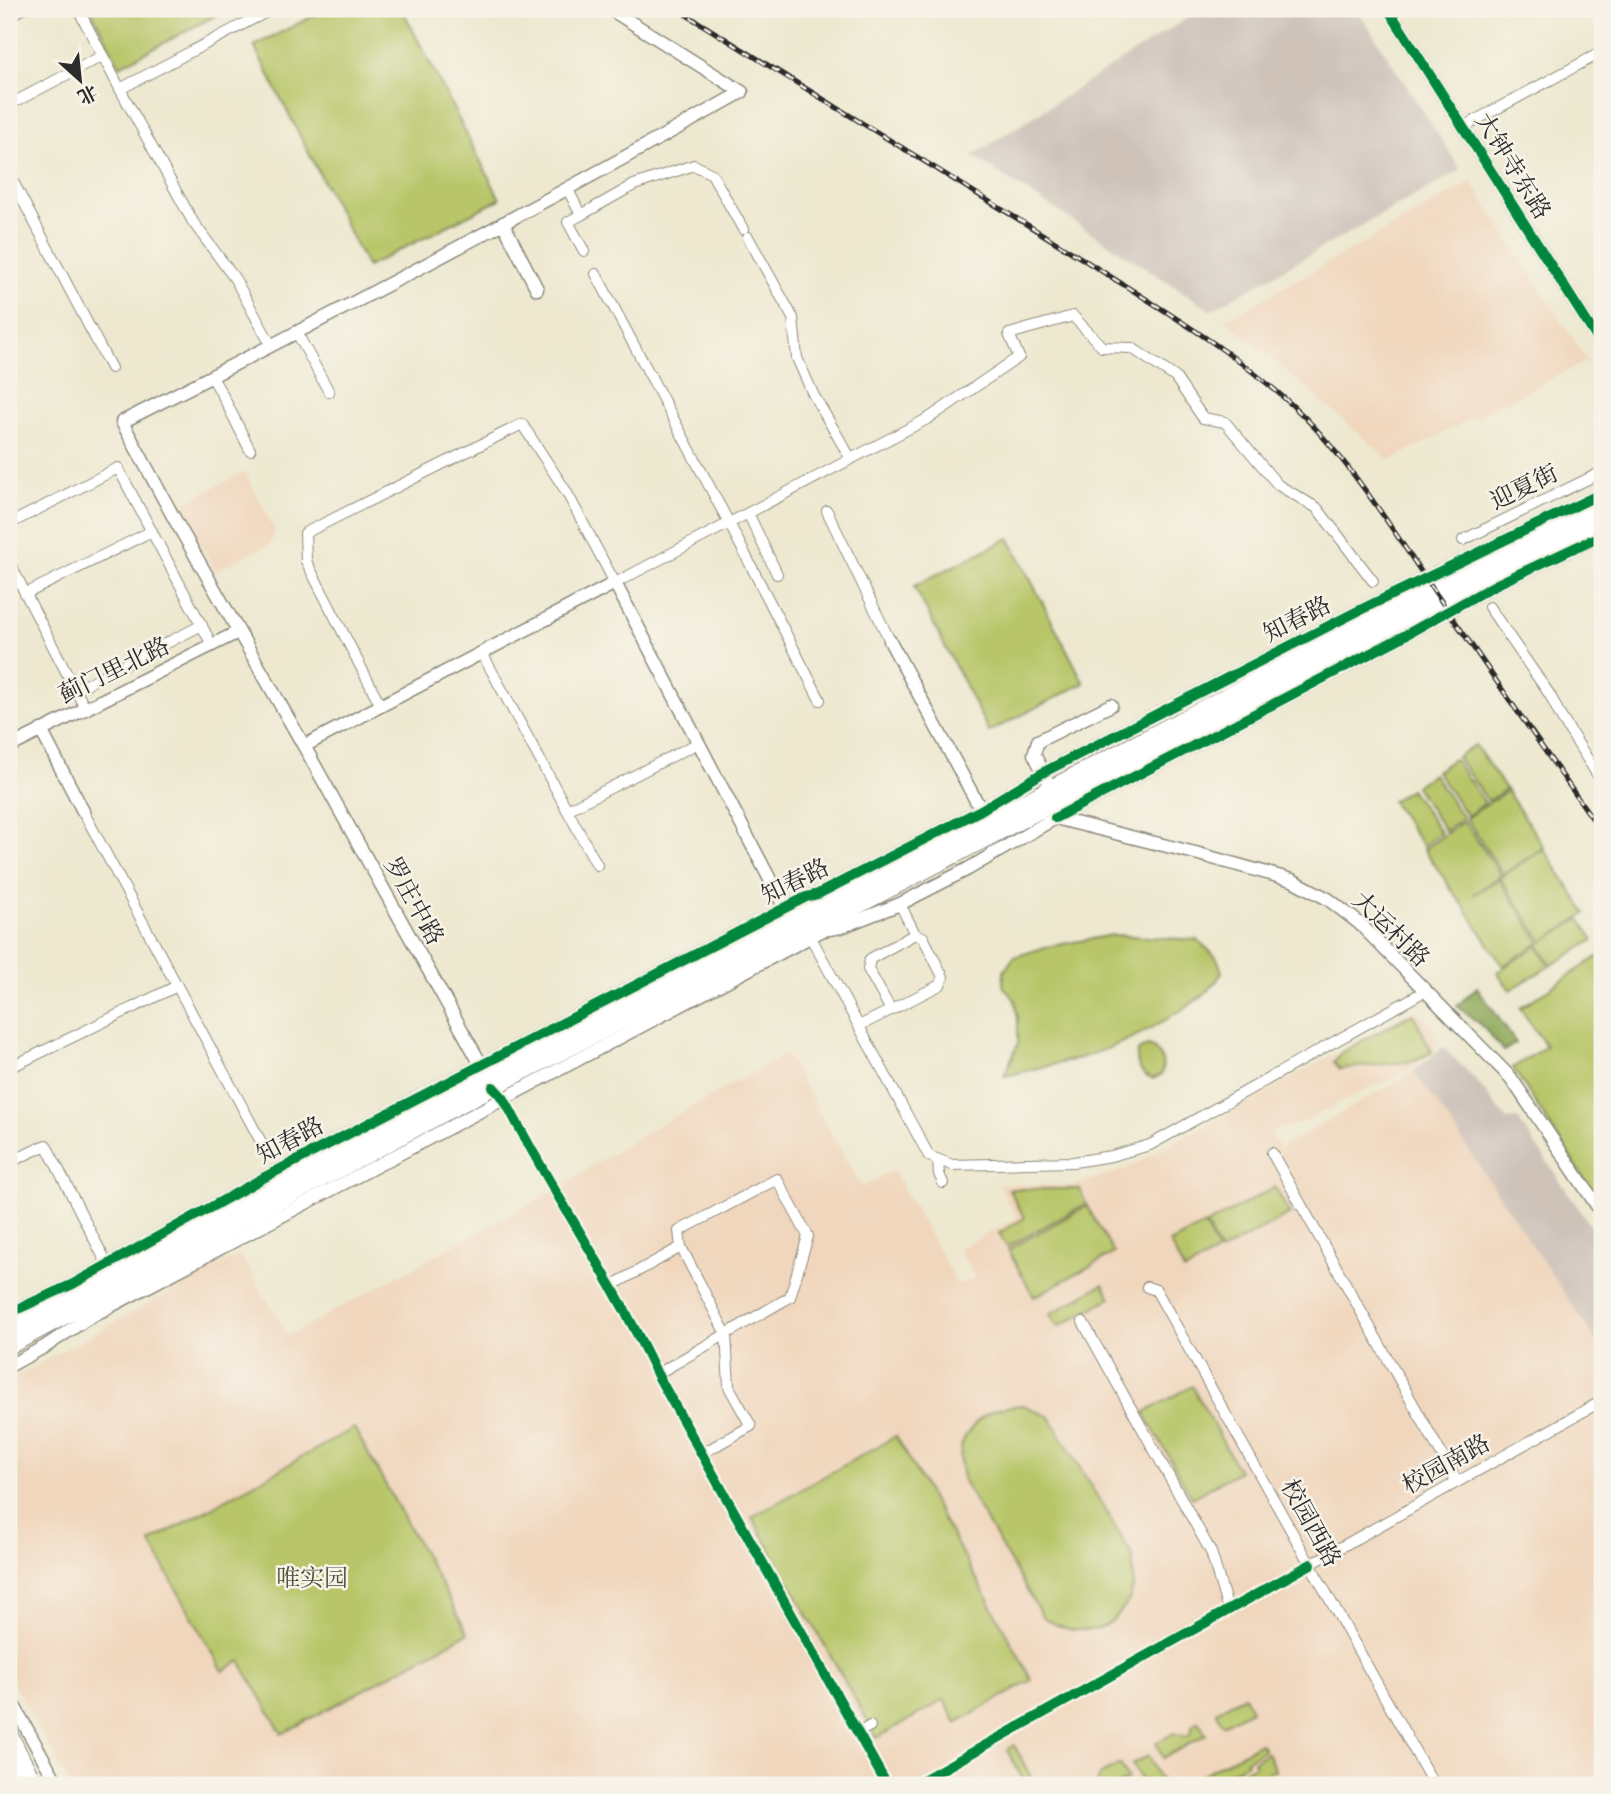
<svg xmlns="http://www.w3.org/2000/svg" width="1611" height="1794" font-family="Cardo,'Noto Serif SC',serif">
	<rect width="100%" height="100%" fill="#f7f3e8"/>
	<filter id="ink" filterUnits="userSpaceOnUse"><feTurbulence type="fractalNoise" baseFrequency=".0143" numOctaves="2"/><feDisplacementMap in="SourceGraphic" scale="14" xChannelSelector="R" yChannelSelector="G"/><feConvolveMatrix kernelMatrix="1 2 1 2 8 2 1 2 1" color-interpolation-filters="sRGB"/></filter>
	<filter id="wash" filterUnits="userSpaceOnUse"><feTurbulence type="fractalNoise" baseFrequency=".00686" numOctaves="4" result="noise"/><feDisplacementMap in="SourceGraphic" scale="28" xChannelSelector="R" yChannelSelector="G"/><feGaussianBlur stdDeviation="1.57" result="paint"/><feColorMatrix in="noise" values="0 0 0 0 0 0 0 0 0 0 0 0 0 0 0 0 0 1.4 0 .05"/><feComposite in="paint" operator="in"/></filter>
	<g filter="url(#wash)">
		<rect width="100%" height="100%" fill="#ede8cf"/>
		<g fill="#f0d6bc">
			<path d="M 1472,182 L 1587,361 L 1390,460 L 1226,320 Z"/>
			<path d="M 245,472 L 273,527 L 274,534 L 270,544 L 215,571 L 181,504 Z"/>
			<path d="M 1414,1010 L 1426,1020 L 1440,1044 L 1419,1063 L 1397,1077 L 1367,1089 L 1299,1124 L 1275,1129 L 1270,1133 L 1280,1148 L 1413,1072 L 1437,1103 L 1599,1344 L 1602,1343 L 1602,1785 L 70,1785 L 9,1676 L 9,1380 L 240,1254 L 288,1336 L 555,1190 L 640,1136 L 786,1054 L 862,1187 L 893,1170 L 957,1284 L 975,1278 L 959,1249 L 1016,1218 L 999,1184 L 1071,1186 L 1124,1170 Z"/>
		</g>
		<g fill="#cec2b9">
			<path d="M 1201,9 L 1357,9 L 1461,170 L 1211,310 L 972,156 Z"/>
			<path d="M 1443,1047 L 1475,1079 L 1507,1120 L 1518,1119 L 1602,1243 L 1602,1343 L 1599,1345 L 1437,1103 L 1413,1072 Z"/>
		</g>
		<g fill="#b8c669" stroke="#72784a" stroke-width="2">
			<path d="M 90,9 L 228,9 L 120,66 Z"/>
			<path d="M 327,9 L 402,9 L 500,199 L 367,267 L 254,46 Z"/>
			<path d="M 1009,538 L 1084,683 L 989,732 L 914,586 Z"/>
			<path d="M 1475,745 L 1506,789 L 1488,801 L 1457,757 Z"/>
			<path d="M 1454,759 L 1485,803 L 1467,816 L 1436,771 Z"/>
			<path d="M 1433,774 L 1463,818 L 1445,831 L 1415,786 Z"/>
			<path d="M 1410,789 L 1441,833 L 1423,846 L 1392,801 Z"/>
			<path d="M 1507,791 L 1544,847 L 1503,874 L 1466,818 Z"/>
			<path d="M 1464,821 L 1501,875 L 1473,895 L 1499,879 L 1540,942 L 1503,966 L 1462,903 L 1461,903 L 1424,849 Z"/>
			<path d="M 1544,849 L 1586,913 L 1544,941 L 1580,919 L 1594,940 L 1552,965 L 1538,945 L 1543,942 L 1500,878 Z"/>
			<path d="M 1113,935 L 1198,940 L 1217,958 L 1222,972 C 1214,989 1196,1001 1180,1011 C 1150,1030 1117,1047 1083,1057 C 1057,1064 1030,1070 1004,1076 L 1018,1044 L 1018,1019 L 1015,1000 L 1003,986 L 1004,971 L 1014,957 L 1046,947 Z"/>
			<path d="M 1537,946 L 1550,966 L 1510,990 L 1497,972 Z"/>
			<path d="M 1602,954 L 1602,1207 L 1513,1068 L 1546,1046 L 1520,1008 Z"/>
			<path d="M 1413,1013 L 1432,1052 L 1415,1061 L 1340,1069 L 1334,1062 L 1342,1052 Z"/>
			<path d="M 1149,1046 C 1160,1051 1165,1062 1162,1074 L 1153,1079 C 1141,1076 1136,1064 1137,1052 L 1142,1048 Z"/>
			<path d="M 1275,1187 L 1290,1214 L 1220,1252 L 1206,1225 Z"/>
			<path d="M 1009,1189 L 1080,1189 L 1086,1204 L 1007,1247 L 999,1233 L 1024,1218 Z"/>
			<path d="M 1087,1206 L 1114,1253 L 1034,1297 L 1008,1250 Z"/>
			<path d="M 1204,1225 L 1218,1252 L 1184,1271 L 1170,1243 Z"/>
			<path d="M 1103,1284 L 1111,1298 L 1058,1327 L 1050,1314 Z"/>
			<path d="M 1192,1386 L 1239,1471 L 1192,1498 L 1144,1413 Z"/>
			<path d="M 1023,1405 L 1050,1417 L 1133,1557 L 1133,1587 L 1130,1598 L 1124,1608 L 1113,1620 L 1099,1629 L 1088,1630 L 1071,1630 L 1052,1623 L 1042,1616 L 964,1483 C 962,1472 959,1461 961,1450 C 961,1442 965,1436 970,1430 C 983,1411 1001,1406 1023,1405 Z"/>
			<path d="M 354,1428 L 468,1633 L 282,1734 L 240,1661 L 223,1671 L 150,1542 Z"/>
			<path d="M 896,1436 L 981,1587 L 1032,1680 L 956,1723 L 944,1700 L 877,1738 L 752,1517 Z"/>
			<path d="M 1244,1696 L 1251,1710 L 1223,1725 L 1216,1711 Z"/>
			<path d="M 1199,1721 L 1206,1735 L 1163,1758 L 1156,1743 L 1174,1733 L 1186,1737 L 1190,1735 L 1193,1725 Z"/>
			<path d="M 1261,1743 L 1264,1750 L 1246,1760 L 1247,1763 L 1210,1783 L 1211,1785 L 1183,1785 Z"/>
			<path d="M 1014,1745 L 1035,1785 L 1026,1785 L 1007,1750 Z"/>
			<path d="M 1267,1753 L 1275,1770 L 1246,1785 L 1220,1785 L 1219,1784 L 1255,1765 L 1253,1761 Z"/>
			<path d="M 1148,1756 L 1163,1785 L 1144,1785 L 1132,1764 Z"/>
			<path d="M 1120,1764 L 1128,1779 L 1117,1785 L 1097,1785 L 1099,1775 Z"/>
		</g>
		<path fill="#92ab5d" stroke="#5e6b44" stroke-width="2" d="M 1477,987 L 1516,1043 L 1504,1051 L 1483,1027 L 1457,1006 Z"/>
	</g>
	<g filter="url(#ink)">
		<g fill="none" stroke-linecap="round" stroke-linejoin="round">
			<g stroke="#8c8a7d" stroke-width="12">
				<g id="minor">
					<path d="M 78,9 L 120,89 L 193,222 L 235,279 L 271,345"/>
					<path d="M 9,16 L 22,9"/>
					<path d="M 120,89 L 272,9"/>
					<path d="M 9,105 L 102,56"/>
					<path d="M 1463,127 L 1602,52"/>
					<path d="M 9,174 L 111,368"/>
					<path d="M 568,190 L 581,215 L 634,185 L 694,165 L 712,174 L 743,229"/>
					<path d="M 581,215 L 568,222 L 584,251"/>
					<path d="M 748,237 L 793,318 L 797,358 L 813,394 L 851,459"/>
					<path d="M 596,274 L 729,523 L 820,700"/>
					<path d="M 297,333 L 329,392"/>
					<path d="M 212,377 L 223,396 L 250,450"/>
					<path d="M 827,511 L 890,641"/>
					<path d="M 748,513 L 777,574"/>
					<path d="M 9,524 L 118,468 L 212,645"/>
					<path d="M 1463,540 L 1602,472"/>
					<path d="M 9,562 L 86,710"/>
					<path d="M 25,594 L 152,531"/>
					<path d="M 1489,607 L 1550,695 L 1561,717 L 1602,782"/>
					<path d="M 482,653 L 597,865"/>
					<path d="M 75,690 L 202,625"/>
					<path d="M 381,706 L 306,561 L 305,533 L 522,424 L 566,491 L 615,583 L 929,418 L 1019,357 L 1009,334 L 1073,316 L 1102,347 L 1132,348 L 1175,377 L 1203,418 L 1225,422 L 1278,485 L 1317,508 L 1373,581"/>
					<path d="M 567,810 L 698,743"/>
					<path d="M 83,811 L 267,1153"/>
					<path d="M 900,904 L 915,934 L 923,937 L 943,977 L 940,985 L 891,1010 L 868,969 L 870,959 L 915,934"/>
					<path d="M 808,932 L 929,1156 L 952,1165 L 1074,1162 L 1111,1156 L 1150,1145 L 1425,991"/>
					<path d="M 859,1026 L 891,1010"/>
					<path d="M 9,1068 L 177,986"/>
					<path d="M 1272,1153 L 1457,1482"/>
					<path d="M 9,1159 L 10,1162 L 46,1145 L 107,1264"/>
					<path d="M 938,1160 L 939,1174 L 943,1183"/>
					<path d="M 611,1286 L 681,1247 L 726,1334 L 729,1387 L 751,1426 L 701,1454"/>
					<path d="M 1147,1287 L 1156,1290 L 1434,1785"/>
					<path d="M 1083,1322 L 1211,1552 L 1228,1610"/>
					<path d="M 657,1374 L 790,1297 L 808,1236 L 777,1179 L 679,1231 L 681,1247"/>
					<path d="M 1311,1564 L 1602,1401"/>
					<path d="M 858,1733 L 870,1726"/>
				</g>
			</g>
			<g stroke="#8c8a7d" stroke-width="15">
				<g id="tertiary">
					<path d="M 1388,9 L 1602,346"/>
					<path d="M 503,223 L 537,289"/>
					<path d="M 890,641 L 981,810"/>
					<path d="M 41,730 L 83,811"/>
					<path d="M 304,746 L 615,583 L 788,914"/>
					<path d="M 9,747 L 238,632"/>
					<path d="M 1046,778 L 1034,754 L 1038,741 L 1111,705"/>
					<path d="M 1055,818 L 1195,853 L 1292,880 L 1328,899 L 1359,923 L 1511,1078 L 1602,1213"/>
					<path d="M 484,1070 L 304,746 L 174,518 L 122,422 C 331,316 538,207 742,92 L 610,9"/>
					<path d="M 9,1313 L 73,1284 L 263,1178 L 806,897 L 818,894 L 981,810 L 1044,772 L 1358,611 L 1602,493"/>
					<path d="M 9,1366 L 46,1346 L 88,1318 L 793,946 L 823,930 L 841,927 L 900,904 L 968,869 L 1055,818 L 1400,638 L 1495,585 L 1602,535"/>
					<path d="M 9,1697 L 58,1785"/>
				</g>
			</g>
			<g stroke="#8c8a7d" stroke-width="18">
				<g id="primary">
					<path d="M 9,1329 L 811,907 L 826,906 L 1366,623 L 1602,510"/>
					<path d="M 9,1346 L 493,1087 L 818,920 L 838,916 L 1394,625 L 1468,588 L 1602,525"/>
				</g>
			</g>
			<g stroke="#8c8a7d" stroke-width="20">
				<g id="trunk">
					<path d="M 9,1736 L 34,1785"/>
					<path d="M 9,1765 L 20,1785"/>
				</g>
			</g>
			<use href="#minor" stroke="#fff" stroke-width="10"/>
			<use href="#tertiary" stroke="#fff" stroke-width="12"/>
			<use href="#primary" stroke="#fff" stroke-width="16"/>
			<use href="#trunk" stroke="#fff" stroke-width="18"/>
			<g stroke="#2b2b2b" stroke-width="5">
				<path id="rail" d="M 677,9 C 811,93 947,174 1081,258 C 1159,308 1253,361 1316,429 C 1363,481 1400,541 1439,598 C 1493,676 1547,755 1602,832"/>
			</g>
			<use href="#rail" stroke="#f7f3e8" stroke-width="2.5" stroke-dasharray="8" stroke-linecap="butt"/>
			<g stroke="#f7f3e8" stroke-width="15">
				<g id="cycleway">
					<path d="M 1388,9 L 1602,346"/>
					<path d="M 1055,818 L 1400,638 L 1495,585 L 1602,535"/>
					<path d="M 493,1087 L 504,1099 C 521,1131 539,1163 557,1194 C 592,1253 628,1312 657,1374 L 887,1785"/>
					<path d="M 9,1313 L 73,1284 L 263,1178 L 806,897 L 818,894 L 981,810 L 1044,772 L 1358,611 L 1602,493"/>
					<path d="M 914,1785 L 1311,1564"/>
				</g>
			</g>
			<use href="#cycleway" stroke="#00873e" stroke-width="10"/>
		</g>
	</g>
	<g text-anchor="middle" stroke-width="5" stroke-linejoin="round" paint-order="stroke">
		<g font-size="24" fill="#2b2b2b" stroke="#f7f3e8">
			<text transform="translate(1513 166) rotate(58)" y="8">大钟寺东路</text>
			<text transform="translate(1524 487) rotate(-26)" y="8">迎夏街</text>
			<text transform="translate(1297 619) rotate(-27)" y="8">知春路</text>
			<text transform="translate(114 670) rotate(-26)" y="8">蓟门里北路</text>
			<text transform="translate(795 881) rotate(-26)" y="8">知春路</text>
			<text transform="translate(414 901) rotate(61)" y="8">罗庄中路</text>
			<text transform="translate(1391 929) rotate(44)" y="8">大运村路</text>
			<text transform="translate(290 1140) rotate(-28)" y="8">知春路</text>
			<text transform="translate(1446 1464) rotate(-29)" y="8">校园南路</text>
			<text transform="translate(1311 1523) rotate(61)" y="8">校园西路</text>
		</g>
		<g font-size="24" fill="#4e523a" stroke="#f7f3e8">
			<text x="312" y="1586">唯实园</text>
		</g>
	</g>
	<rect width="1611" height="1794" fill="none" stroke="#f7f3e8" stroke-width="35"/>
	<g transform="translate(80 80) rotate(153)" stroke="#f7f3e8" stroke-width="5" paint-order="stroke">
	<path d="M0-5L12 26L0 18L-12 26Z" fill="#2b2b2b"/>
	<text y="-10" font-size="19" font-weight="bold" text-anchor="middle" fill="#2b2b2b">北</text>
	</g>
</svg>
